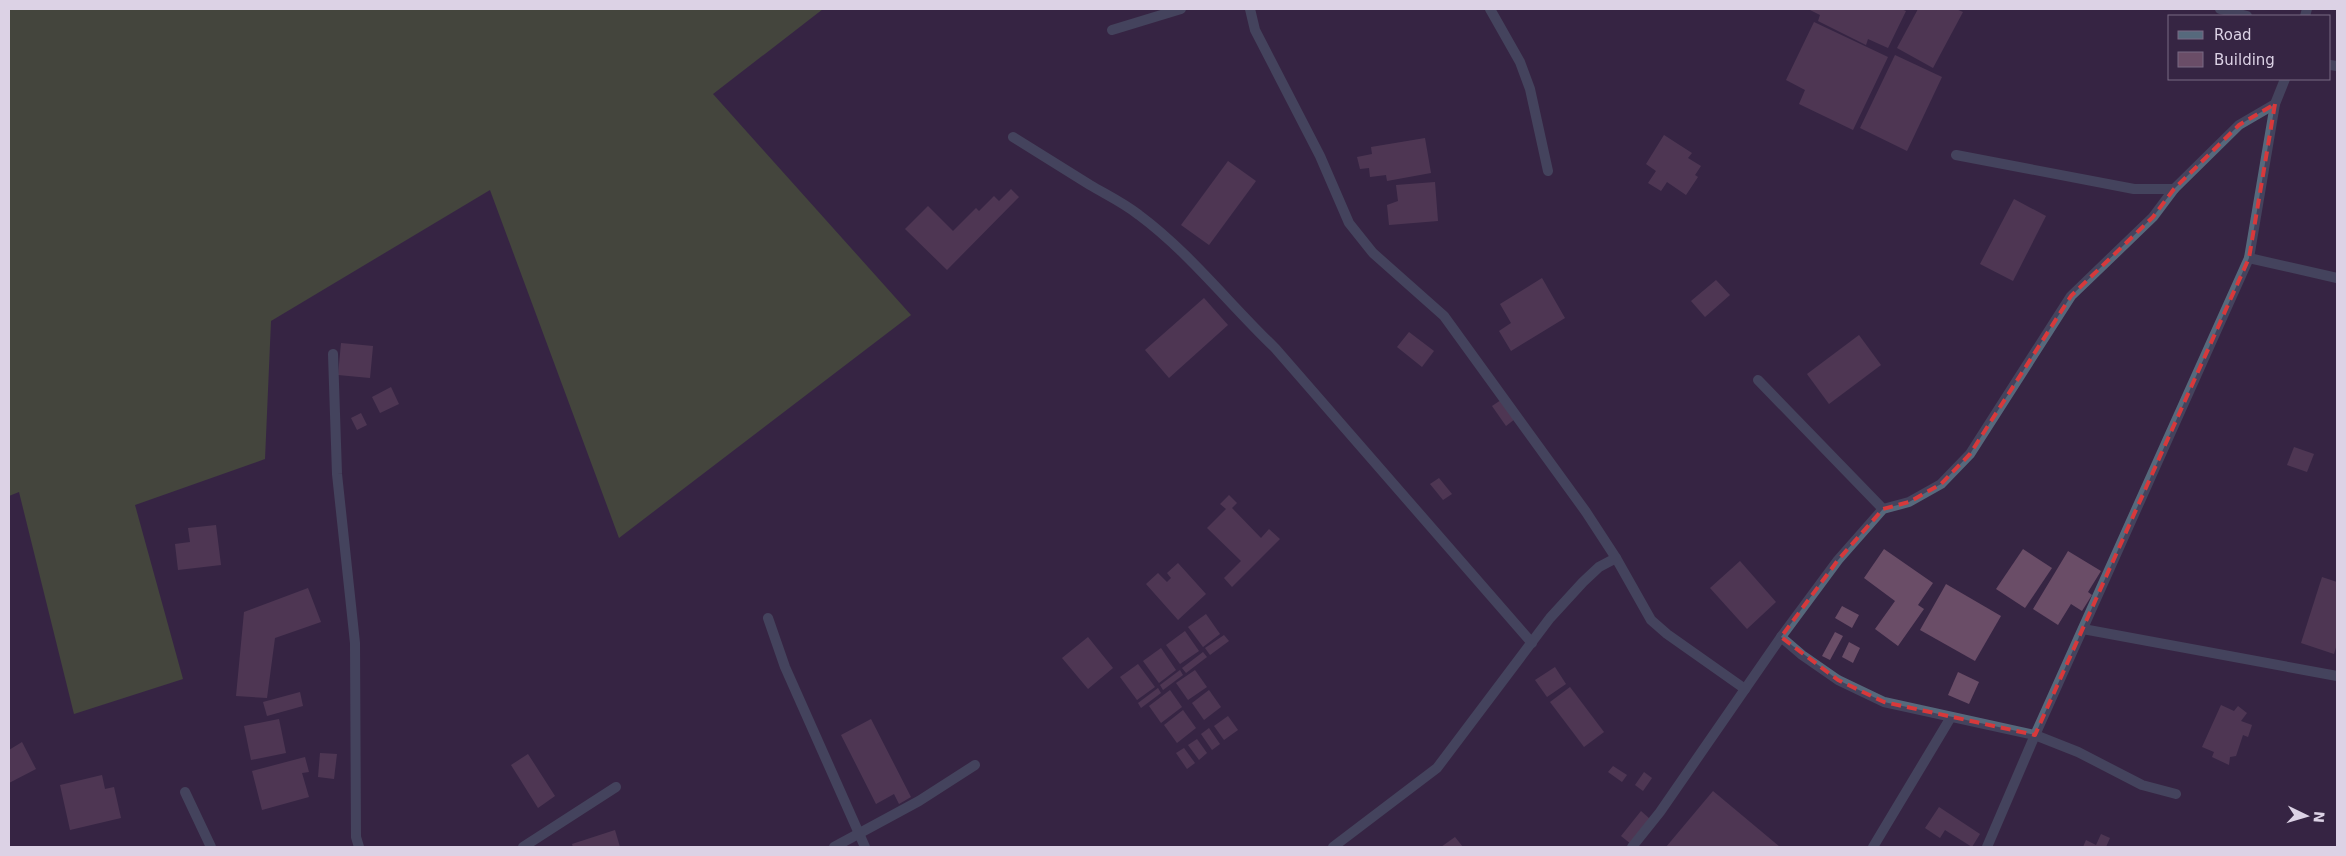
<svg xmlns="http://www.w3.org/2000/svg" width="2346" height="856" font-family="'DejaVu Sans',sans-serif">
	<rect width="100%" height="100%" fill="#362543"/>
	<path fill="#546d36" d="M 9,9 L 823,9 L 713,94 L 911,315 L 619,538 L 490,190 L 271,321 L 265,459 L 135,505 L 183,679 L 74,714 L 19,492 L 9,496 Z"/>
	<g fill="#6a4d67">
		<path d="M 1808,9 L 1901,9 L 1906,11 L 1888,48 L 1868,39 L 1866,45 L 1818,21 L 1820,15 Z"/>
		<path d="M 1918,9 L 1956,9 L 1963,12 L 1933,68 L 1897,48 Z"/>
		<path d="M 1814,22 L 1888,57 L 1853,130 L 1799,104 L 1805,90 L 1786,80 Z"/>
		<path d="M 1895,55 L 1942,77 L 1907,151 L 1860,128 Z"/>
		<path d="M 1664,135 L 1692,153 L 1688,158 L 1701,166 L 1695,175 L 1698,177 L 1686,195 L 1667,182 L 1661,191 L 1648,183 L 1656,171 L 1646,164 Z"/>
		<path d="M 1425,138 L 1431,173 L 1387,181 L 1386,175 L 1370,177 L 1369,168 L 1360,169 L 1357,157 L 1372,154 L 1371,147 Z"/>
		<path d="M 1228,161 L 1256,181 L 1209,245 L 1181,225 Z"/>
		<path d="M 1435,182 L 1438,221 L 1389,225 L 1387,205 L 1398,201 L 1396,185 Z"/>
		<path d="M 1011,189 L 1019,197 L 947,270 L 905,229 L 928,206 L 953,231 L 976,208 L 979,211 L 994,196 L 999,201 Z"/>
		<path d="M 2014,199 L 2046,216 L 2013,281 L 1980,264 Z"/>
		<path d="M 1542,278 L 1565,318 L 1511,351 L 1499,331 L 1511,323 L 1500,304 Z"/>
		<path d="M 1716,280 L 1730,295 L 1705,317 L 1691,301 Z"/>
		<path d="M 1204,298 L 1228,325 L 1169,378 L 1145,350 Z"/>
		<path d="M 1409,332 L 1434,351 L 1422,367 L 1397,347 Z"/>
		<path d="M 1859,335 L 1881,365 L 1829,404 L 1807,374 Z"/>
		<path d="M 341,343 L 373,346 L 370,378 L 338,375 Z"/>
		<path d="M 391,387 L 399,404 L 380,413 L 372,397 Z"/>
		<path d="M 1501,400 L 1515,419 L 1506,426 L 1492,406 Z"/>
		<path d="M 361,413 L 367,425 L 357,430 L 351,418 Z"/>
		<path d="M 2294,447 L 2314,454 L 2307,472 L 2287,465 Z"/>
		<path d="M 1439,478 L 1452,494 L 1443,500 L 1430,484 Z"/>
		<path d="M 1229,495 L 1237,503 L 1232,508 L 1261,538 L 1269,529 L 1280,539 L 1232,587 L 1224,578 L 1241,561 L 1207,528 L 1226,509 L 1220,504 Z"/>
		<path d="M 216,525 L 221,565 L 178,570 L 175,544 L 190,542 L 188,528 Z"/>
		<path d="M 1884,549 L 1933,583 L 1918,605 L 1924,609 L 1898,646 L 1875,629 L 1895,601 L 1864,578 Z"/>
		<path d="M 2023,549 L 2052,568 L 2025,608 L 1996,589 Z"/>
		<path d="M 2068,551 L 2101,571 L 2088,592 L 2092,595 L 2082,611 L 2071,604 L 2058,625 L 2033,609 Z"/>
		<path d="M 1740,561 L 1776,602 L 1747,629 L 1710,588 Z"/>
		<path d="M 1178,563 L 1206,594 L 1178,620 L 1146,584 L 1158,573 L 1167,582 L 1171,578 L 1167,573 Z"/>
		<path d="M 2322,577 L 2337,582 L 2337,644 L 2334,654 L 2301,643 Z"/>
		<path d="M 1946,584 L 2001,616 L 1975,661 L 1920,630 Z"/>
		<path d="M 308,588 L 321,622 L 275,638 L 267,698 L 236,696 L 244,612 Z"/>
		<path d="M 1842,606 L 1859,615 L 1852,628 L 1835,618 Z"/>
		<path d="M 1206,614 L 1220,634 L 1203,647 L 1188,627 Z"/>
		<path d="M 1185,631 L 1199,651 L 1180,664 L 1166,645 Z"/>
		<path d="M 1835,632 L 1843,636 L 1830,660 L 1822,656 Z"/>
		<path d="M 1224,635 L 1229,641 L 1210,655 L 1205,648 Z"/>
		<path d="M 1088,637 L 1113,668 L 1088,689 L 1062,658 Z"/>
		<path d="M 1849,642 L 1860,648 L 1853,663 L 1842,657 Z"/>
		<path d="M 1161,648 L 1176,670 L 1159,683 L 1143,661 Z"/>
		<path d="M 1203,652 L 1207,657 L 1186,673 L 1182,668 Z"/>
		<path d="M 1138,664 L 1155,687 L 1137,700 L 1120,677 Z"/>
		<path d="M 1555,667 L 1566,684 L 1547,697 L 1535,680 Z"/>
		<path d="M 1180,670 L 1183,675 L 1163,690 L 1160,685 Z"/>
		<path d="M 1195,670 L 1207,687 L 1188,700 L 1176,683 Z"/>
		<path d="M 1958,672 L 1979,682 L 1969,704 L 1948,695 Z"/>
		<path d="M 1570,687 L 1604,732 L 1584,747 L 1550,702 Z"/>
		<path d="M 1158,688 L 1161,693 L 1141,708 L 1138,703 Z"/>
		<path d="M 1170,690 L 1182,707 L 1161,723 L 1149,706 Z"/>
		<path d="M 1209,690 L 1221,707 L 1204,720 L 1192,703 Z"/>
		<path d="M 300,692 L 303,706 L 267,716 L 263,702 Z"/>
		<path d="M 2221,705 L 2234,711 L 2238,706 L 2247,713 L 2241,721 L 2252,725 L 2248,737 L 2243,735 L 2236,756 L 2230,757 L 2229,765 L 2212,757 L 2214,752 L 2202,747 Z"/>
		<path d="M 1183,710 L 1196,728 L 1177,743 L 1164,725 Z"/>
		<path d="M 1228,716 L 1238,730 L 1224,740 L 1214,726 Z"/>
		<path d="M 279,719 L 286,753 L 251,760 L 244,726 Z"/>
		<path d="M 871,719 L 911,797 L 899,804 L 894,794 L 876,804 L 841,735 Z"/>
		<path d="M 1209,728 L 1220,744 L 1212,750 L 1201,734 Z"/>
		<path d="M 1197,739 L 1207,753 L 1199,760 L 1188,745 Z"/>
		<path d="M 22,742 L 36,769 L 9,783 L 9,750 Z"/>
		<path d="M 1184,748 L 1195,763 L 1187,769 L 1176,753 Z"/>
		<path d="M 320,753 L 337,754 L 334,779 L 318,777 Z"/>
		<path d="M 528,754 L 555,796 L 538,808 L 511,765 Z"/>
		<path d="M 305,757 L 309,772 L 302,773 L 309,797 L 262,810 L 252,771 Z"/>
		<path d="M 1613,766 L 1627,775 L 1622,782 L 1608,772 Z"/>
		<path d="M 1644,772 L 1652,778 L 1643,791 L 1635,785 Z"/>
		<path d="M 102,775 L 105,789 L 114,787 L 121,818 L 70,830 L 60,785 Z"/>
		<path d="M 1713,791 L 1780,847 L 1666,847 Z"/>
		<path d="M 1939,807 L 1980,834 L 1972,847 L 1945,830 L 1940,838 L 1925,828 Z"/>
		<path d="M 1641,811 L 1650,819 L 1631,844 L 1621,836 Z"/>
		<path d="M 615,830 L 620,847 L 573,847 L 572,844 Z"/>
		<path d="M 2101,834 L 2110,838 L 2106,847 L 2083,847 L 2086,840 L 2096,845 Z"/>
		<path d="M 1455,837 L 1463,847 L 1441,847 Z"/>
	</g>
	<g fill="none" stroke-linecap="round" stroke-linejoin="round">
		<g stroke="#56697c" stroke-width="10">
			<path d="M 1250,9 L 1255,30 L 1320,156 L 1349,223 L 1373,253 L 1444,316 L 1586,512 L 1616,558 L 1651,620 L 1667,634 L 1745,689"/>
			<path d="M 1490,9 L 1520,62 L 1530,89 L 1548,171"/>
			<path d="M 2220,9 L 2247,16"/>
			<path d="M 2305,16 L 2307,9"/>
			<path d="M 1112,30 L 1181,9"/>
			<path d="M 2330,65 L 2337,66"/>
			<path d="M 1013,137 C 1039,153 1064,169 1090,185 C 1107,195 1124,203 1139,215 C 1190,253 1229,304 1275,348 L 1532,643"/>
			<path d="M 1956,155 L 2134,189 L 2174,189"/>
			<path d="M 2249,258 L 2337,278"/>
			<path d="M 333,354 L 337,474 L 355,643 L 356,837 L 359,847"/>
			<path d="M 1758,380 L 1883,509"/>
			<path d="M 768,618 L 785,667 L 865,847"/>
			<path d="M 2083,629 L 2337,676"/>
			<path d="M 1781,637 L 1802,655 L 1838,680 L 1884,702 L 2035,735 L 2078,752 L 2142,785 L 2176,794"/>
			<path d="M 185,792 L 211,847"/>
			<path d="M 523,847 L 616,787"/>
			<path d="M 834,847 L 919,801 L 975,765"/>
			<path d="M 1333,847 L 1437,768 L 1550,618 L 1583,582 L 1599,567 L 1616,558"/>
			<path d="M 1632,847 L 1660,812 L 1781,637 L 1838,560 L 1883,509 L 1909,502 L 1941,484 L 1970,454 L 2071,296 L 2153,217 L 2174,189 L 2239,125 L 2275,104"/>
			<path d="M 1873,847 L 1951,717"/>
			<path d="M 1987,847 L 2035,735 L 2249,258 L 2275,104 L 2285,79"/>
		</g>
	</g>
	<path d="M0 0H2346V856H0ZM 2275,104 L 2249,258 L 2035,735 L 1884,702 L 1838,680 L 1781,637 L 1838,560 L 1883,509 L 1909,502 L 1941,484 L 1970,454 L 2071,296 L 2153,217 L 2174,189 L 2239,125 Z" fill="#362543" fill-opacity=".55" fill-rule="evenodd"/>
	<path fill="none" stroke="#d7393b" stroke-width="4" stroke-dasharray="10 6" stroke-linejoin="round" d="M 2275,104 L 2249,258 L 2035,735 L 1884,702 L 1838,680 L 1781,637 L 1838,560 L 1883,509 L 1909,502 L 1941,484 L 1970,454 L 2071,296 L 2153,217 L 2174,189 L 2239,125 Z"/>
	<rect width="2346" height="856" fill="none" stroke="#dcd2e5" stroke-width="20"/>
	<rect x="2168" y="15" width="162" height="65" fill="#362543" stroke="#786a84"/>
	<rect x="2178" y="31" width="25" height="8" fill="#56697c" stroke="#786a84"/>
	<text x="2214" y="40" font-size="15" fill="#dcd2e5">Road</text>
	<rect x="2178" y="52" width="25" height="15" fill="#6a4d67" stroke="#786a84"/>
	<text x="2214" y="65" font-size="15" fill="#dcd2e5">Building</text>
	<g transform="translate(2306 816) rotate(95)" stroke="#362543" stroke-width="4" paint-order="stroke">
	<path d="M0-4L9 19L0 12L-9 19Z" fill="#dcd2e5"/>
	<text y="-8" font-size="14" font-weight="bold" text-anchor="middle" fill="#dcd2e5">N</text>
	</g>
</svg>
